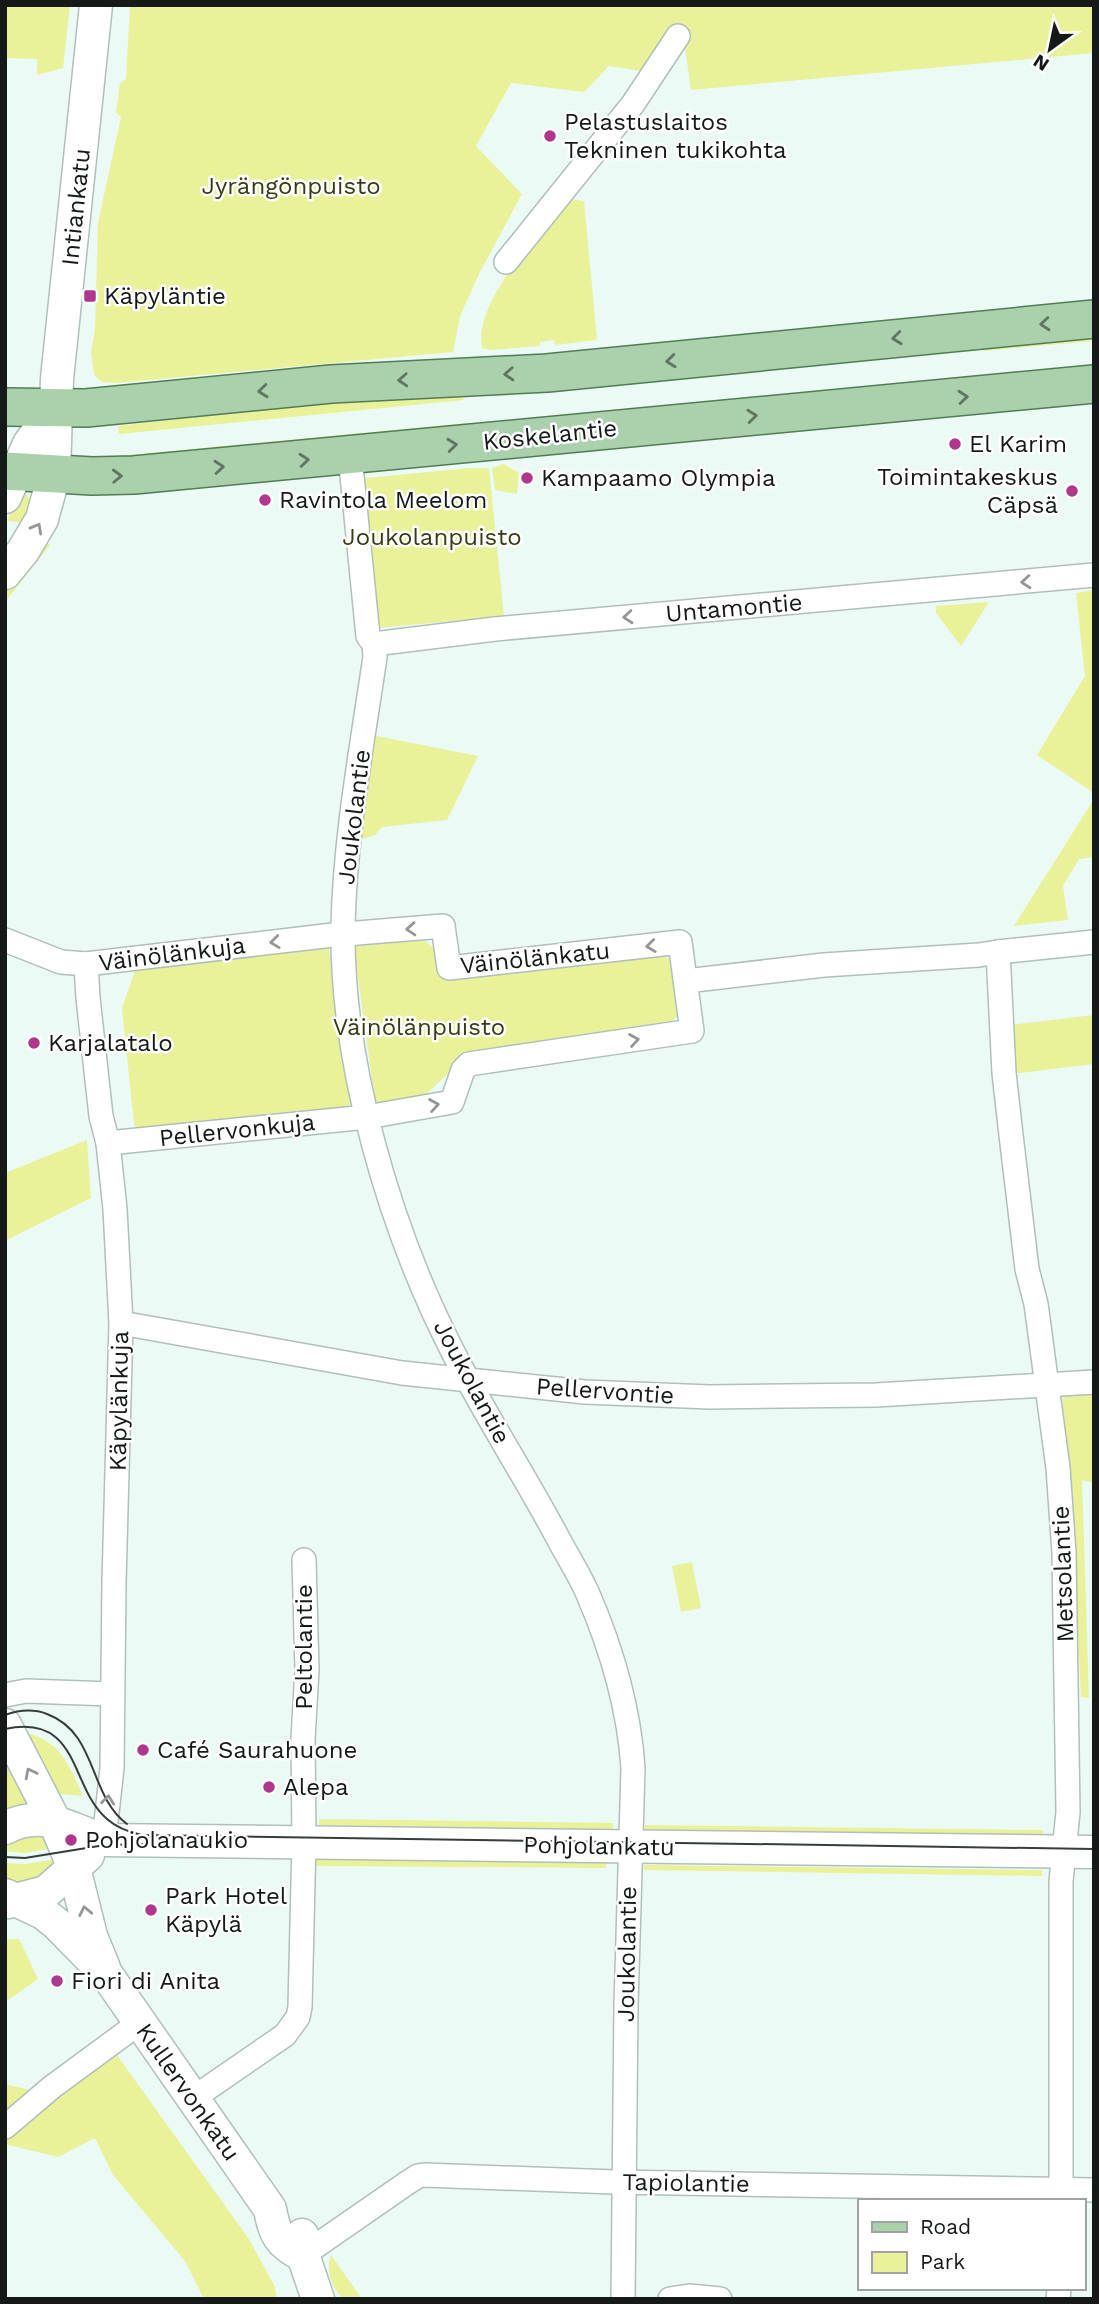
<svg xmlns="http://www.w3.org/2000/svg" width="1099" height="2304" font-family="'Work Sans',sans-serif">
	<rect width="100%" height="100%" fill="#ecfaf6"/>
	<g fill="#e9f199">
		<path d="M 5,5 L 70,5 L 63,68 L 37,75 L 37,59 L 5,58 Z"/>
		<path d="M 130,5 L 1094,5 L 1094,53 L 691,90 L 685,47 L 660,74 L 609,66 L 584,92 L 511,83 L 476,146 L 522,194 L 480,272 L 460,316 L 453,352 L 116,383 L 102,382 L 94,375 L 91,353 L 95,329 L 98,223 L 121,117 L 116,113 L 120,83 L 126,79 Z"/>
		<path d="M 568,199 L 584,201 L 597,340 L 555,345 L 554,340 L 540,342 L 540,346 L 490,350 L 482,348 C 473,302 540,233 568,199 Z"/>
		<path d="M 1094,329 L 1094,341 L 983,351 L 982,340 Z"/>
		<path d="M 460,394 L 464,400 L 119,434 L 118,426 L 315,403 Z"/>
		<path d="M 467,423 L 467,425 L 119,463 L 118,456 Z"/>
		<path d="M 504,464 L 519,473 L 517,494 L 495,490 L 492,468 Z"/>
		<path d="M 470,468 L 489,468 L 504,616 L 378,628 L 363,480 L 366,478 Z"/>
		<path d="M 21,494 L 27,494 L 30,500 L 25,523 L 7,521 L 16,501 Z"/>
		<path d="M 44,542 L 50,545 L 5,602 L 5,592 Z"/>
		<path d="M 1094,590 L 1094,793 L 1037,755 L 1085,676 L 1076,593 Z"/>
		<path d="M 989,602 L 961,646 L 936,613 L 936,606 Z"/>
		<path d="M 376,736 L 478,756 L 447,820 L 382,827 L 375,835 L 359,840 Z"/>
		<path d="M 1094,799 L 1094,857 L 1079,859 L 1063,886 L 1068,920 L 1014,926 Z"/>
		<path d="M 388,940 L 425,941 L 435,949 L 440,972 L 640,955 L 666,957 L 674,962 L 682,1011 L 668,1025 L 452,1070 L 420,1100 L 382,1106 L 375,1101 L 354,949 L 360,943 Z"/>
		<path d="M 328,943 L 350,1103 L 346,1110 L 138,1131 L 134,1124 L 122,1008 L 135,971 Z"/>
		<path d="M 1094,1015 L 1094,1064 L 1012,1074 L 1009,1025 Z"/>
		<path d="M 87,1140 L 91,1198 L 5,1241 L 5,1173 Z"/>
		<path d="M 1094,1392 L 1094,1483 L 1082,1480 L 1089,1698 L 1081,1697 L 1070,1473 L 1062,1400 L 1068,1393 Z"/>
		<path d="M 692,1562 L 701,1608 L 681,1612 L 672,1566 Z"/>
		<path d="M 25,1733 C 60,1739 70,1767 83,1796 L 61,1794 L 55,1788 Z"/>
		<path d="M 5,1751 L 32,1803 L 5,1811 Z"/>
		<path d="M 319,1819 L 613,1823 L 613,1830 L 319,1825 Z"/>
		<path d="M 645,1825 L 1043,1830 L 1043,1838 L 645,1833 Z"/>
		<path d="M 28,1831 C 40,1832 50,1836 54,1848 L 25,1853 L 5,1851 L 5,1845 L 19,1833 Z"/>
		<path d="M 57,1859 C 56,1885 25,1895 5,1881 L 5,1863 L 25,1864 Z"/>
		<path d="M 316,1859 L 606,1862 L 606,1868 L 316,1866 Z"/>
		<path d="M 644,1865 L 1042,1870 L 1042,1876 L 644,1870 Z"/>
		<path d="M 5,1939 L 19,1939 L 38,1979 L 5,2002 Z"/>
		<path d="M 114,2051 L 249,2239 L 275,2287 L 277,2299 L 204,2299 L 185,2261 L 113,2175 L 95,2138 L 58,2157 L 5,2144 L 5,2137 Z"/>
		<path d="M 5,2084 L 35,2091 L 5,2116 Z"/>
		<path d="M 331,2255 L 362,2299 L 345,2299 C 332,2292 325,2268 331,2255 Z"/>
	</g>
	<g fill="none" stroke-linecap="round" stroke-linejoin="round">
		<g stroke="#b1bfbb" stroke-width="26">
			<g id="street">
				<path d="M 506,262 L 633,104 L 678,36"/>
				<path d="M 350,456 L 368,636 L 374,644 L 375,657 C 362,746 345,836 343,926 C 341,1063 390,1229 452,1350 C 485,1415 525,1476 559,1540 C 568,1557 579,1574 587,1592 C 611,1647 629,1708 633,1768 L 626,2006 L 623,2299"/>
				<path d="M 374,644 L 495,629 L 1094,575"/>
				<path d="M 5,940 L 61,962 L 86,964 L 333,935 L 443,926 L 449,968 L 680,942 L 692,1031 L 469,1064 L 463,1070 L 452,1102 L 367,1117 L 108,1143"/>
				<path d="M 998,952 L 1004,1073 L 1011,1135 L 1027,1269 L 1036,1304 L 1058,1468 L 1064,1553 L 1068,1812 L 1061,1881 L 1061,2201"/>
				<path d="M 86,964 L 88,998 L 101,1116 L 108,1143 L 115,1209 L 121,1323 L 114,1583 L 112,1768 L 104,1840"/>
				<path d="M 686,981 L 824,965 L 979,955 L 998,952 L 1094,942"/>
				<path d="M 121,1323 L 402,1373 L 585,1392 L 710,1397 L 876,1395 L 1094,1382"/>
				<path d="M 5,1695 L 26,1691 L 112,1694"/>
				<path d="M 192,2099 L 285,2035 L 298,2017 L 300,2007 L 304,1841 L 303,1739 L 307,1670 L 304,1560"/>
				<path d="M 5,2127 L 52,2087 L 139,2023"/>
				<path d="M 303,2255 L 407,2183 L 418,2176 L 424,2175 L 614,2182 L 1094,2190"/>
				<path d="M 670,2299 L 689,2296 L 720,2299"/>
				<path d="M 1058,2299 L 1059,2288"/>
			</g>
		</g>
		<g stroke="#b1bfbb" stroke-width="35">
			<g id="secondary">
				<path d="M 5,497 L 29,444 L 54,409"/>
				<path d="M 5,573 L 23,551 L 42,519 L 54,475 L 57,379 L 96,5"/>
				<path d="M 5,1725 L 54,1820 L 74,1868 L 91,1936 L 104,1968"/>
				<path d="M 5,1828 C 43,1808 68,1829 104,1840 L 1094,1852"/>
				<path d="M 5,1895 L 43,1913 L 57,1924 L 107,1975 L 270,2209 C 274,2233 280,2245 303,2255"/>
				<path d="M 8,1902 L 46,1892 L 88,1855"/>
				<path d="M 302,2235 L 303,2255 L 318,2299"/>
			</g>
		</g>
		<g stroke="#517c55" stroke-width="40">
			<g id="primary">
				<path d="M 5,407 L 86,408 L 331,384 L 547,373 L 1094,319"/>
				<path d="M 5,471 L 92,476 L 134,475 L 1094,384"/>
			</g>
		</g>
		<use href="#street" stroke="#fff" stroke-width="23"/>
		<use href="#secondary" stroke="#fff" stroke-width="32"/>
		<use href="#primary" stroke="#aad0ac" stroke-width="37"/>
		<g stroke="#363d3b" stroke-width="2">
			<path d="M 5,1715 C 19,1710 34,1709 47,1714 C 98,1733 88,1795 127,1824"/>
			<path d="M 5,1729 C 81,1713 69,1787 107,1819 C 117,1828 128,1832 142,1835 L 1094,1849"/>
			<path d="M 5,1857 L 25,1858 L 105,1845 L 154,1844"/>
		</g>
	</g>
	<defs><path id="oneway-chevron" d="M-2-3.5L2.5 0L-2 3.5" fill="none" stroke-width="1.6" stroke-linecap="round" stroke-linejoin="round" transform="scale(1.75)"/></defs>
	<g stroke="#607562">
		<use href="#oneway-chevron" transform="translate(1045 324) rotate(175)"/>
		<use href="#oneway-chevron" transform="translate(897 338) rotate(174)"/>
		<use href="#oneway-chevron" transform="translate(671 361) rotate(174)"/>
		<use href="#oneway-chevron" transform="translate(509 374) rotate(177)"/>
		<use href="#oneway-chevron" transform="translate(403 380) rotate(177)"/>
		<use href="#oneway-chevron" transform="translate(263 391) rotate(174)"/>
		<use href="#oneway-chevron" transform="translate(963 397) rotate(-5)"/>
		<use href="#oneway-chevron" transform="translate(752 416) rotate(-6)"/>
		<use href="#oneway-chevron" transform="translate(452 445) rotate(-6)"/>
		<use href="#oneway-chevron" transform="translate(304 460) rotate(-5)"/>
		<use href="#oneway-chevron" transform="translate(219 467) rotate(-5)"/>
		<use href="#oneway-chevron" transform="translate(117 476) rotate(-2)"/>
	</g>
	<g stroke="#969898">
		<use href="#oneway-chevron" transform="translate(37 528) rotate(-61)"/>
		<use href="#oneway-chevron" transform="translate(1026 582) rotate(175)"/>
		<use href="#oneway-chevron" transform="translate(628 617) rotate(175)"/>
		<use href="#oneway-chevron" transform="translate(411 929) rotate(176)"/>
		<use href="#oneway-chevron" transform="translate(275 942) rotate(173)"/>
		<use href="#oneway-chevron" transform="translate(651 946) rotate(173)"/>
		<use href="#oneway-chevron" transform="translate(634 1040) rotate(-9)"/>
		<use href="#oneway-chevron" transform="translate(434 1105) rotate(-10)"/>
		<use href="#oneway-chevron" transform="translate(30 1773) rotate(-117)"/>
		<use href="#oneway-chevron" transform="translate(108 1800) rotate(-84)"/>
		<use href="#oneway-chevron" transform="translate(85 1911) rotate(-102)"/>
	</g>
	<g fill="#af378c" stroke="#fff" stroke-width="2.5">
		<circle cx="550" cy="136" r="7"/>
		<rect x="83" y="289" width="14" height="14" rx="3.5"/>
		<circle cx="955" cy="444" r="7"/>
		<circle cx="527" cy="478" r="7"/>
		<circle cx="1072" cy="491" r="7"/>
		<circle cx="265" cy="500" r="7"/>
		<circle cx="34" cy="1043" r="7"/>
		<circle cx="143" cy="1750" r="7"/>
		<circle cx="269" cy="1787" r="7"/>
		<circle cx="71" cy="1840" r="7"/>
		<circle cx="151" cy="1910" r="7"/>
		<circle cx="57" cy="1981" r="7"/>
	</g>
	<g text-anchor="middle" stroke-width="5" stroke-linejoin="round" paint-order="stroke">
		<g font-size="24" fill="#151a19" stroke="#fff" text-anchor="start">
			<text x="564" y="130">Pelastuslaitos<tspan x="564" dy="28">Tekninen tukikohta</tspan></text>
			<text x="104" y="304">Käpyläntie</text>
			<text x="969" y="452">El Karim</text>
			<text x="1058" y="485" text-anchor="end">Toimintakeskus<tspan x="1058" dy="28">Cäpsä</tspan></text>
			<text x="541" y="486">Kampaamo Olympia</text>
			<text x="279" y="508">Ravintola Meelom</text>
			<text x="48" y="1051">Karjalatalo</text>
			<text x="157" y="1758">Café Saurahuone</text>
			<text x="283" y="1795">Alepa</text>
			<text x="85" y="1848">Pohjolanaukio</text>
			<text x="165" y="1904">Park Hotel<tspan x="165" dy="28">Käpylä</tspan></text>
			<text x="71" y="1989">Fiori di Anita</text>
		</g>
		<g font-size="24" fill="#393c15" stroke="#fff">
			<text x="291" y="194">Jyrängönpuisto</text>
			<text x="432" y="545">Joukolanpuisto</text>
			<text x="419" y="1035">Väinölänpuisto</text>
		</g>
		<g font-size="24" fill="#151a19" stroke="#fff">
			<text transform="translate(76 207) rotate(-84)" y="8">Intiankatu</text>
			<text transform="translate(550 435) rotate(-6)" y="8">Koskelantie</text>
			<text transform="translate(734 608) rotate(-5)" y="8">Untamontie</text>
			<text transform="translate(354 817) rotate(-83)" y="8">Joukolantie</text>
			<text transform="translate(172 954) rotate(-7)" y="8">Väinölänkuja</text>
			<text transform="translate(535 958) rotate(-6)" y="8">Väinölänkatu</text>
			<text transform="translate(237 1130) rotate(-6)" y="8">Pellervonkuja</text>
			<text transform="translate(472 1382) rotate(62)" y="8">Joukolantie</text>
			<text transform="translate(605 1391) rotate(4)" y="8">Pellervontie</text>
			<text transform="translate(119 1401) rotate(-89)" y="8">Käpylänkuja</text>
			<text transform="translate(1063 1574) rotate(-92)" y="8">Metsolantie</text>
			<text transform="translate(304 1647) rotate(-90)" y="8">Peltolantie</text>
			<text transform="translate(599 1846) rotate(1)" y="8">Pohjolankatu</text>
			<text transform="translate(627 1954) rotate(-89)" y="8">Joukolantie</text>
			<text transform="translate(188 2092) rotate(55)" y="8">Kullervonkatu</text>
			<text transform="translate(686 2183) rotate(1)" y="8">Tapiolantie</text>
		</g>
	</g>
	<rect width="1099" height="2304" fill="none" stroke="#151a19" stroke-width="14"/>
	<rect x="858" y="2199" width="228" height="91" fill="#ffffff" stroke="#a1a3a3" stroke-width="2"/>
	<rect x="872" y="2222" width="35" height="10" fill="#aad0ac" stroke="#a1a3a3" stroke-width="2"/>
	<text x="920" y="2234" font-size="21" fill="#151a19">Road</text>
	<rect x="872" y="2252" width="35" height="21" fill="#e9f199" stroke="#a1a3a3" stroke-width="2"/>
	<text x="920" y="2269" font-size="21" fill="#151a19">Park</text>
	<g transform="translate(1050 49) rotate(213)" stroke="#ffffff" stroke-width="5" paint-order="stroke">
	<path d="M0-5L12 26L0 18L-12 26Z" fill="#151a19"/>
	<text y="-10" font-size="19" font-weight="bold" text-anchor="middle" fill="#151a19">N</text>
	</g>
</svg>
